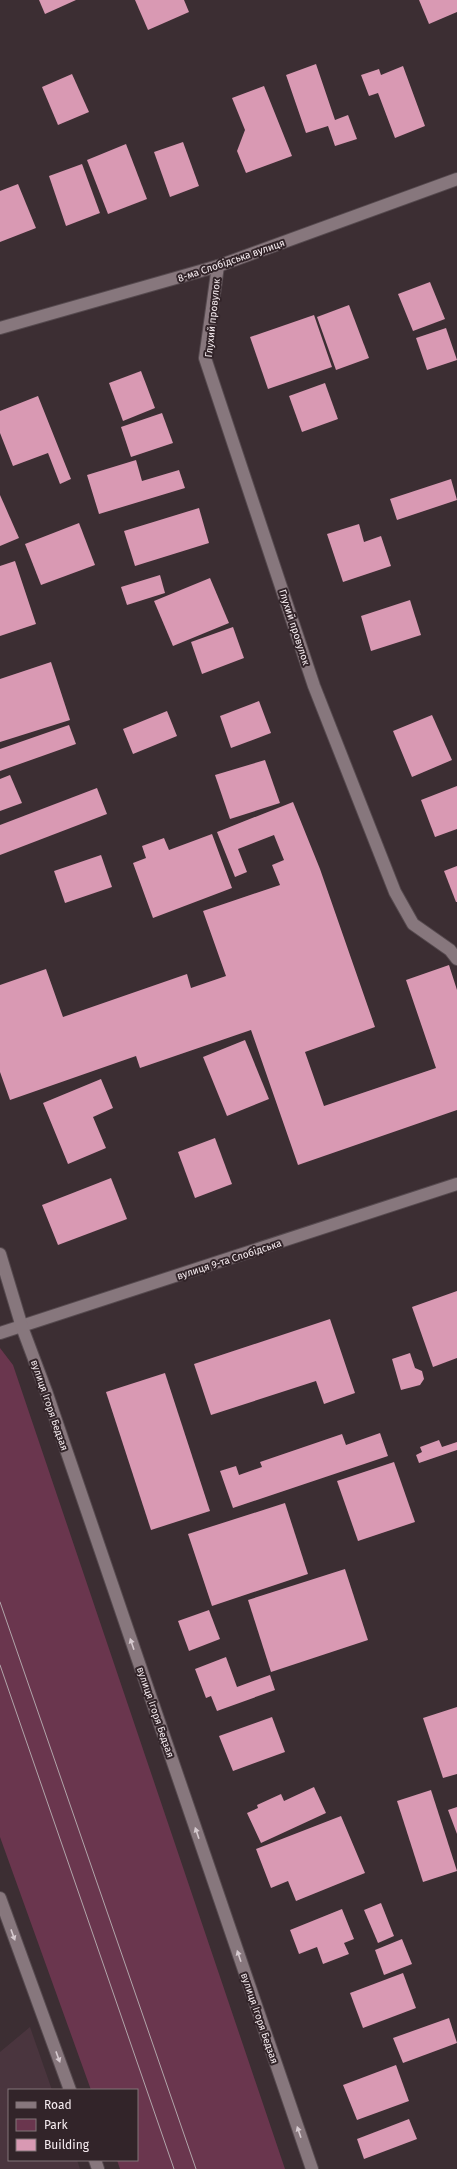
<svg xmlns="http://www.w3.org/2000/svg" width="457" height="2169" font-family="'Fira Sans',sans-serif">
	<rect width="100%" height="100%" fill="#3c2e33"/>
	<path fill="#4a353e" d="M 30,2027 L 52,2090 L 9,2090 L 9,2160 L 77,2160 L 80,2169 L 0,2169 L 0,2052 Z"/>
	<path fill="#6a364e" d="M 0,1348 L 13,1365 L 285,2169 L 120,2169 L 117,2160 L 137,2160 L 137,2090 L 91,2090 L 0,1837 Z"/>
	<g fill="#d999b3">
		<path d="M 39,0 L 76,0 L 45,14 Z"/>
		<path d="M 135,0 L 184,0 L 189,12 L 148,30 Z"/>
		<path d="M 419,0 L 457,0 L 457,12 L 429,24 Z"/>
		<path d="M 316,64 L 335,120 L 348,115 L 357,139 L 335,146 L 328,126 L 306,133 L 286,75 Z"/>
		<path d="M 403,66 L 425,126 L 395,138 L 378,93 L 369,96 L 361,75 L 379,69 L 381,75 Z"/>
		<path d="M 72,74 L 89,112 L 58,125 L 42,87 Z"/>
		<path d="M 264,86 L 292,156 L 246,173 L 237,151 L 245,130 L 232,98 Z"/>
		<path d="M 183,142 L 199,186 L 170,197 L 154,152 Z"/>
		<path d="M 126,144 L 147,199 L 108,214 L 87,160 Z"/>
		<path d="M 82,164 L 100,213 L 66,226 L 49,176 Z"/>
		<path d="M 18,184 L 36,228 L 0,242 L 0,191 Z"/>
		<path d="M 430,282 L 445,319 L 413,331 L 398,294 Z"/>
		<path d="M 349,305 L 369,358 L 336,370 L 317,317 Z"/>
		<path d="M 314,315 L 332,367 L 268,389 L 250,337 Z"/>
		<path d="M 446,328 L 457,360 L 427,370 L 416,338 Z"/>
		<path d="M 141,371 L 155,408 L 123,421 L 109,383 Z"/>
		<path d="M 325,383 L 338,419 L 302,432 L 289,396 Z"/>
		<path d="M 38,396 L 71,479 L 60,484 L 48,453 L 13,466 L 0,433 L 0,411 Z"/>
		<path d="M 162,413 L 173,443 L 131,457 L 121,427 Z"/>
		<path d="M 136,460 L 142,481 L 179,470 L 185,488 L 99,514 L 87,475 Z"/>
		<path d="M 451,479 L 457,500 L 397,520 L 390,499 Z"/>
		<path d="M 0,495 L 19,538 L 0,546 Z"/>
		<path d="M 199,508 L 209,543 L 135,566 L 124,531 Z"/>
		<path d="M 79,523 L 95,565 L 41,585 L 25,544 Z"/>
		<path d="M 359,524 L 364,542 L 381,536 L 391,566 L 343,582 L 327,534 Z"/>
		<path d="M 15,561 L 36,624 L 0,636 L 0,566 Z"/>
		<path d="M 160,575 L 165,593 L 127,605 L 121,587 Z"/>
		<path d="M 210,578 L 229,623 L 173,646 L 154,601 Z"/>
		<path d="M 410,600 L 421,635 L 371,651 L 361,616 Z"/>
		<path d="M 233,627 L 244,658 L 202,674 L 191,642 Z"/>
		<path d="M 51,662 L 70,720 L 0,742 L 0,679 Z"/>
		<path d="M 259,701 L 271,733 L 231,748 L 220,716 Z"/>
		<path d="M 167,711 L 177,736 L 133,754 L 123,729 Z"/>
		<path d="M 432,715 L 452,760 L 412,777 L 393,731 Z"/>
		<path d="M 69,725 L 76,744 L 0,771 L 0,749 Z"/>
		<path d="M 265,760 L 280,803 L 230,819 L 215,775 Z"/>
		<path d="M 10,775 L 22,803 L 0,811 L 0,779 Z"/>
		<path d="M 457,786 L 457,829 L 435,837 L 421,800 Z"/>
		<path d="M 97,788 L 107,814 L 0,855 L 0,825 Z"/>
		<path d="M 293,802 L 320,869 L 375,1027 L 305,1052 L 324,1106 L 436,1068 L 406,980 L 449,965 L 457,990 L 457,1110 L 298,1165 L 251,1030 L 140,1068 L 136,1056 L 10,1100 L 0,1072 L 0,985 L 46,969 L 63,1017 L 187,974 L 191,988 L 226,976 L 203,911 L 280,885 L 272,865 L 284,860 L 274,835 L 238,849 L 247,872 L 235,877 L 217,832 Z"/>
		<path d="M 212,834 L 232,888 L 153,918 L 133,863 L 146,858 L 142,846 L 164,838 L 169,850 Z"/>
		<path d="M 101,855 L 112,887 L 65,903 L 54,871 Z"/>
		<path d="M 457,866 L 457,902 L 456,902 L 444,871 Z"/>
		<path d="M 245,1040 L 269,1099 L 227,1116 L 203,1057 Z"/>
		<path d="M 101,1079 L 113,1108 L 93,1117 L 106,1148 L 68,1164 L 43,1103 Z"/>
		<path d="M 215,1138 L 232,1184 L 195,1198 L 178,1152 Z"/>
		<path d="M 111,1178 L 127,1219 L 58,1245 L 42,1205 Z"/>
		<path d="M 457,1291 L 457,1358 L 433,1367 L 412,1307 Z"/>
		<path d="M 330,1319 L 355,1393 L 324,1404 L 316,1381 L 211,1415 L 194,1364 Z"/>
		<path d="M 410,1353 L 415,1368 L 422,1371 L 424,1379 L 420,1385 L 401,1390 L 392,1359 Z"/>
		<path d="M 165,1373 L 210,1511 L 151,1530 L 106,1392 Z"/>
		<path d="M 380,1433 L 388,1456 L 233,1508 L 220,1471 L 236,1466 L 239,1475 L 262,1467 L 260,1462 L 342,1434 L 346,1445 Z"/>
		<path d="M 439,1440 L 442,1447 L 457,1442 L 457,1450 L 419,1463 L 416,1455 L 422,1452 L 420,1447 Z"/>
		<path d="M 394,1462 L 415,1522 L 358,1541 L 337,1481 Z"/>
		<path d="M 285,1503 L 308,1574 L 212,1606 L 188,1534 Z"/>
		<path d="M 345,1569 L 368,1640 L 271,1672 L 248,1600 Z"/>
		<path d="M 209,1610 L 220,1639 L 189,1651 L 178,1621 Z"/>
		<path d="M 226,1657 L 237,1687 L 270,1675 L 275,1690 L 217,1711 L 211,1696 L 206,1698 L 195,1669 Z"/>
		<path d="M 457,1707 L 457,1774 L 443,1778 L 423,1718 Z"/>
		<path d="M 272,1717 L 285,1752 L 233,1771 L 219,1736 Z"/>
		<path d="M 314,1787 L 326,1813 L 261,1843 L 247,1813 L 258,1808 L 257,1805 L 281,1794 L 284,1801 Z"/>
		<path d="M 431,1790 L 457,1871 L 423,1882 L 397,1801 Z"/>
		<path d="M 457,1807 L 457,1834 L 448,1810 Z"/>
		<path d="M 341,1816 L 365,1873 L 296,1901 L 288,1881 L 271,1888 L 256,1849 Z"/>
		<path d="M 381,1903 L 394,1936 L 378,1943 L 364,1910 Z"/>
		<path d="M 342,1909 L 354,1939 L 344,1943 L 349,1954 L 323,1964 L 317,1947 L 299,1954 L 290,1930 Z"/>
		<path d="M 402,1939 L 412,1964 L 384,1975 L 375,1950 Z"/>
		<path d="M 403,1973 L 416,2008 L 363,2028 L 350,1993 Z"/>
		<path d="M 449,2018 L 457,2043 L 403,2063 L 393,2038 Z"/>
		<path d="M 396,2065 L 409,2101 L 357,2120 L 343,2085 Z"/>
		<path d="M 409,2119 L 417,2139 L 364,2159 L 357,2139 Z"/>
	</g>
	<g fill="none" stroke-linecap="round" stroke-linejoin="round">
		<g stroke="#564a4f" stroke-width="14">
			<g id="street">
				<path d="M 218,266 L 205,358 L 314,686 L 395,892 L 413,924 L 450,950 L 457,959"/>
				<path d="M 0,328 L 218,266 L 457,179"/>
				<path d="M 0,1333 L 457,1184"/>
			</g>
		</g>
		<g stroke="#564a4f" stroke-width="14">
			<g id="secondary">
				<path d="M 0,1254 L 22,1327 L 46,1391 L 312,2169"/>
				<path d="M 0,1898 L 70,2090"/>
				<path d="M 95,2160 L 98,2169"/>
			</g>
		</g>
		<use href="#street" stroke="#87777d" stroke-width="12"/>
		<use href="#secondary" stroke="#87777d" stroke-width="12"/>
		<g stroke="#b1a5aa" stroke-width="1">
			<path d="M 0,1602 L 196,2169"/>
			<path d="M 0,1665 L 174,2169"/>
		</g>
	</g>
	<defs><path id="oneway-solid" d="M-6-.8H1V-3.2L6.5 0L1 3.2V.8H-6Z"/></defs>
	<g fill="#d6cacf">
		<use href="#oneway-solid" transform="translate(132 1644) rotate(-109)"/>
		<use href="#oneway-solid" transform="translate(197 1833) rotate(-109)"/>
		<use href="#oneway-solid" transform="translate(13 1935) rotate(70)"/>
		<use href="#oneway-solid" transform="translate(239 1956) rotate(-109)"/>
		<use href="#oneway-solid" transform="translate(58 2057) rotate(70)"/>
		<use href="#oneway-solid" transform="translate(299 2132) rotate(-109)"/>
	</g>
	<g text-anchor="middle" stroke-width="4" stroke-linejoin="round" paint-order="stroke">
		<g font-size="10" fill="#f8eef2" stroke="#322429">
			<text transform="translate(231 260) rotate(-19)" y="4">8-ма Слобідська вулиця</text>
			<text transform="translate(212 318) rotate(-84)" y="4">Глухий провулок</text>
			<text transform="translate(295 627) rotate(72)" y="4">Глухий провулок</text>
			<text transform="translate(229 1259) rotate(-18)" y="4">вулиця 9-та Слобідська</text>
			<text transform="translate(50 1405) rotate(71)" y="4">вулиця Ігоря Бедзая</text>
			<text transform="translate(156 1712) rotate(71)" y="4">вулиця Ігоря Бедзая</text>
			<text transform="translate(260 2018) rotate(71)" y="4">вулиця Ігоря Бедзая</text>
		</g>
	</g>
	<rect x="8" y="2089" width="130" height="72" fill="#322429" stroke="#817579"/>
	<rect x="16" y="2102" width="20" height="6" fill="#87777d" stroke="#817579"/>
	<text x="44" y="2109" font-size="12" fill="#f8eef2">Road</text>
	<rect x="16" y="2119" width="20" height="12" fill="#6a364e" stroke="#817579"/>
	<text x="44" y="2129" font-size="12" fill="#f8eef2">Park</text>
	<rect x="16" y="2139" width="20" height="12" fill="#d999b3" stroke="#817579"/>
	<text x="44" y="2149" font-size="12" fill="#f8eef2">Building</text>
</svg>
